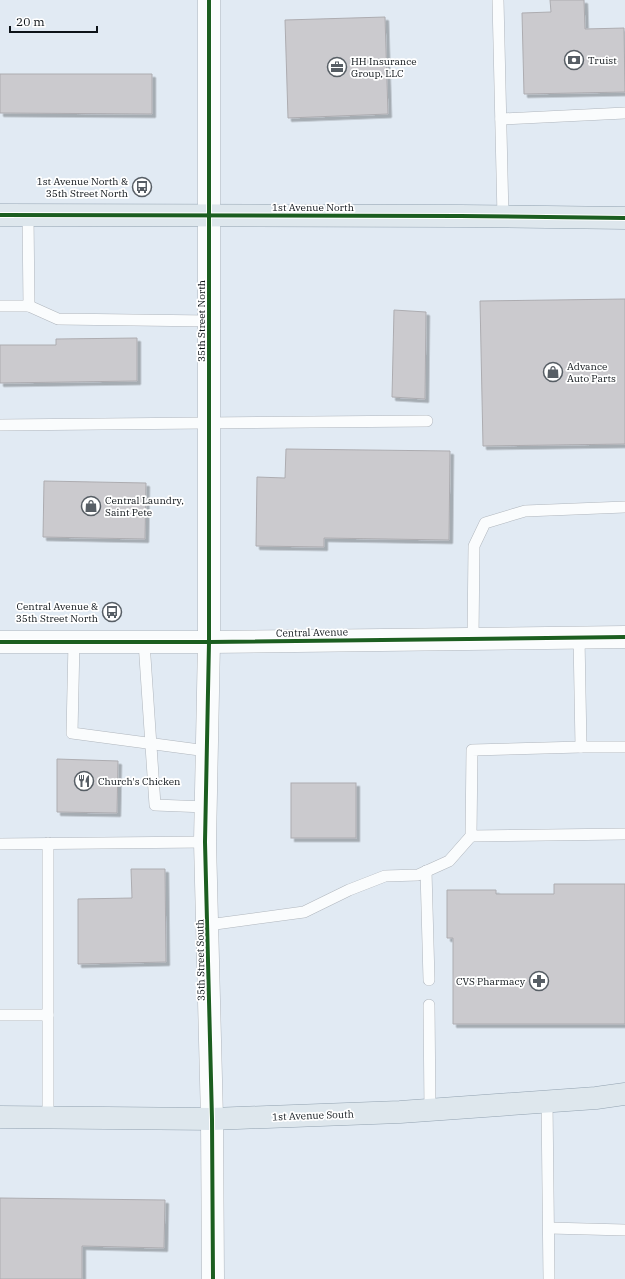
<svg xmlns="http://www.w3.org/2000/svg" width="625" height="1279" font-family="'IBM Plex Serif',serif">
	<defs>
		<filter id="shadow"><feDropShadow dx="3.5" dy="3.5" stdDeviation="0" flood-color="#0004"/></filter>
	</defs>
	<rect width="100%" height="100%" fill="#e1eaf3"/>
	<g fill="#cbcace" stroke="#adacb0" filter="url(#shadow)">
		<path d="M 550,0 L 584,0 L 585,29 L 624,28 L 625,92 L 524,94 L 522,13 L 551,12 Z"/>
		<path d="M 385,17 L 388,114 L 288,118 L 285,20 Z"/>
		<path d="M 0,74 L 152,74 L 152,114 L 0,113 Z"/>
		<path d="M 625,299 L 625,444 L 483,446 L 480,301 Z"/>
		<path d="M 394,310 L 426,312 L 425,399 L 392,397 Z"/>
		<path d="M 137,338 L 137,381 L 0,383 L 0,345 L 56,345 L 56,339 Z"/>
		<path d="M 286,449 L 450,451 L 449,540 L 324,538 L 324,547 L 256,546 L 257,477 L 285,478 Z"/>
		<path d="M 44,481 L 146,483 L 145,539 L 43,537 Z"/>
		<path d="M 57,759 L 118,761 L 117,813 L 57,812 Z"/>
		<rect x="291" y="783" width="65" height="55"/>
		<path d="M 131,869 L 165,869 L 166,962 L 78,964 L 78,899 L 132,898 Z"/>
		<path d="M 554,884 L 625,884 L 625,1024 L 453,1024 L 453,938 L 447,938 L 447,890 L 496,890 L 496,894 L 554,894 Z"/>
		<path d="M 0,1198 L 165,1200 L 164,1248 L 82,1246 L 82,1279 L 0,1279 Z"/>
	</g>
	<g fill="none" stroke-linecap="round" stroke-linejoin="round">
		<g stroke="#b0b6bd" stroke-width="12">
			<g id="service">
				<path d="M 498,0 L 503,217"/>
				<path d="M 501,119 L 625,113"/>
				<path d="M 28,215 L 29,306"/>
				<path d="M 0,306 L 29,306 L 58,319 L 209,321"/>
				<path d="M 0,425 L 427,421"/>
				<path d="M 473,638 L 474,546 L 485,523 L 525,511 L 625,507"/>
				<path d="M 74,642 L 72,733 L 207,751"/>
				<path d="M 144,642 L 155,805 L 206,807"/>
				<path d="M 581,747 L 625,747"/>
				<path d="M 471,836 L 625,834"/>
				<path d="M 48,843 L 48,1118"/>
				<path d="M 0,844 L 205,842"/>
				<path d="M 426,871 L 429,980"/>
				<path d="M 208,925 L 304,912 L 349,890 L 385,876 L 418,875 L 449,861 L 471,836 L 472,750 L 581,747 L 579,637"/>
				<path d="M 429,1005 L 430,1110"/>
				<path d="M 0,1015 L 48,1015"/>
				<path d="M 547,1101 L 549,1279"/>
				<path d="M 549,1228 L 625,1230"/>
			</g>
		</g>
		<g stroke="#b0b6bd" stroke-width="23">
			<path id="minor" d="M 209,0 L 209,642 L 205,842 L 212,1119 L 213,1279"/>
		</g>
		<g stroke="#b0b6bd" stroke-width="23">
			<path id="secondary" d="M 0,642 L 209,642 L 625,637"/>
		</g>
		<g stroke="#92a2b0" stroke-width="23">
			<g id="primary">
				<path d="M 0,215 L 460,216 L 625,218"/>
				<path d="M 0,1117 L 212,1119 L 400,1112 L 596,1098 L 625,1094"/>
			</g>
		</g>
		<use href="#service" stroke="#fafcfd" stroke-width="11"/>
		<use href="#minor" stroke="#fafcfd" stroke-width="22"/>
		<use href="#secondary" stroke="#fafcfd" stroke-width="22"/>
		<use href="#primary" stroke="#dee7ed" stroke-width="22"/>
		<g stroke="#fff" stroke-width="6">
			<g id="cycleway">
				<path d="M 209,0 L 209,642 L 205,842 L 212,1119 L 213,1279"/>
				<path d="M 0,215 L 460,216 L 625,218"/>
				<path d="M 0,642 L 209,642 L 625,637"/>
			</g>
		</g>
		<use href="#cycleway" stroke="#1b5e20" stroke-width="4"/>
	</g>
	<defs>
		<g id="bank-ring" transform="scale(1)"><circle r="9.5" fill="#fff" stroke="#575e65" stroke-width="1.5"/><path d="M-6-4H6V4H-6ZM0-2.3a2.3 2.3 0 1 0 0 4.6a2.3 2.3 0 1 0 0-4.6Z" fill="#575e65"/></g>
		<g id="office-ring" transform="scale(1)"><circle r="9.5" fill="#fff" stroke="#575e65" stroke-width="1.5"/><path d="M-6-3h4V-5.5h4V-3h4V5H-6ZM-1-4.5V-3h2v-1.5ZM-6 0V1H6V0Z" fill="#575e65"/></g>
		<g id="bus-ring" transform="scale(1)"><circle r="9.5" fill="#fff" stroke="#575e65" stroke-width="1.5"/><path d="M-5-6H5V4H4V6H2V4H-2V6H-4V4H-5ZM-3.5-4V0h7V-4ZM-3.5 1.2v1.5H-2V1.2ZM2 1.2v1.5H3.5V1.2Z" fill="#575e65"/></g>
		<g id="shop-ring" transform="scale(1)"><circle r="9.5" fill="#fff" stroke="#575e65" stroke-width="1.5"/><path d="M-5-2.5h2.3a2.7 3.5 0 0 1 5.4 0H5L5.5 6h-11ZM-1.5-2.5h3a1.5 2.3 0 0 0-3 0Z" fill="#575e65"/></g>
		<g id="restaurant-ring" transform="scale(1)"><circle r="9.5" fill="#fff" stroke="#575e65" stroke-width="1.5"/><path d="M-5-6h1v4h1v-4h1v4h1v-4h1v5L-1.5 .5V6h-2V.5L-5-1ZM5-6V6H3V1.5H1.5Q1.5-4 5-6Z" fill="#575e65"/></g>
		<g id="pharmacy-ring" transform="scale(1)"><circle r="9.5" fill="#fff" stroke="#575e65" stroke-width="1.5"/><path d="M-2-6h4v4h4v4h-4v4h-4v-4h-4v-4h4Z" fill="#575e65"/></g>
	</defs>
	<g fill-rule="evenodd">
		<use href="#bank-ring" x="574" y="60"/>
		<use href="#office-ring" x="337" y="67"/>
		<use href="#bus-ring" x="142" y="187"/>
		<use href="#shop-ring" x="553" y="372"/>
		<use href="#shop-ring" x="91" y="506"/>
		<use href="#bus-ring" x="112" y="612"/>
		<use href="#restaurant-ring" x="84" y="781"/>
		<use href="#pharmacy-ring" x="539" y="981"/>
	</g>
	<g text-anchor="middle" stroke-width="3.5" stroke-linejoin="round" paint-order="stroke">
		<g font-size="10" fill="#0d1318" stroke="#fff" text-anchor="start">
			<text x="588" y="64">Truist</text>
			<text x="351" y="65">HH Insurance<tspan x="351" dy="12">Group, LLC</tspan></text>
			<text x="128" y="185" text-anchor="end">1st Avenue North &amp;<tspan x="128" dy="12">35th Street North</tspan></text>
			<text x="567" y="370">Advance<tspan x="567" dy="12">Auto Parts</tspan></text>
			<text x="105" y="504">Central Laundry,<tspan x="105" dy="12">Saint Pete</tspan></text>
			<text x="98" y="610" text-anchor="end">Central Avenue &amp;<tspan x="98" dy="12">35th Street North</tspan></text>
			<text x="98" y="785">Church's Chicken</text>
			<text x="525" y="985" text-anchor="end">CVS Pharmacy</text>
		</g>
		<g font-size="10" fill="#0d1318" stroke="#fff">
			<text x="313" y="211">1st Avenue North</text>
			<text transform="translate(201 321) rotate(-90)" y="4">35th Street North</text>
			<text transform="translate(312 632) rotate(-1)" y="4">Central Avenue</text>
			<text transform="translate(200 960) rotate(-91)" y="4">35th Street South</text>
			<text transform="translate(313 1115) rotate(-2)" y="4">1st Avenue South</text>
		</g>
	</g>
	<path d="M10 26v6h87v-6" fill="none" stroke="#0d1318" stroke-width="2"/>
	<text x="16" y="26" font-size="12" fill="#0d1318" stroke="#ffffff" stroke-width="3" paint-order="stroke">20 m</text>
</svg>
